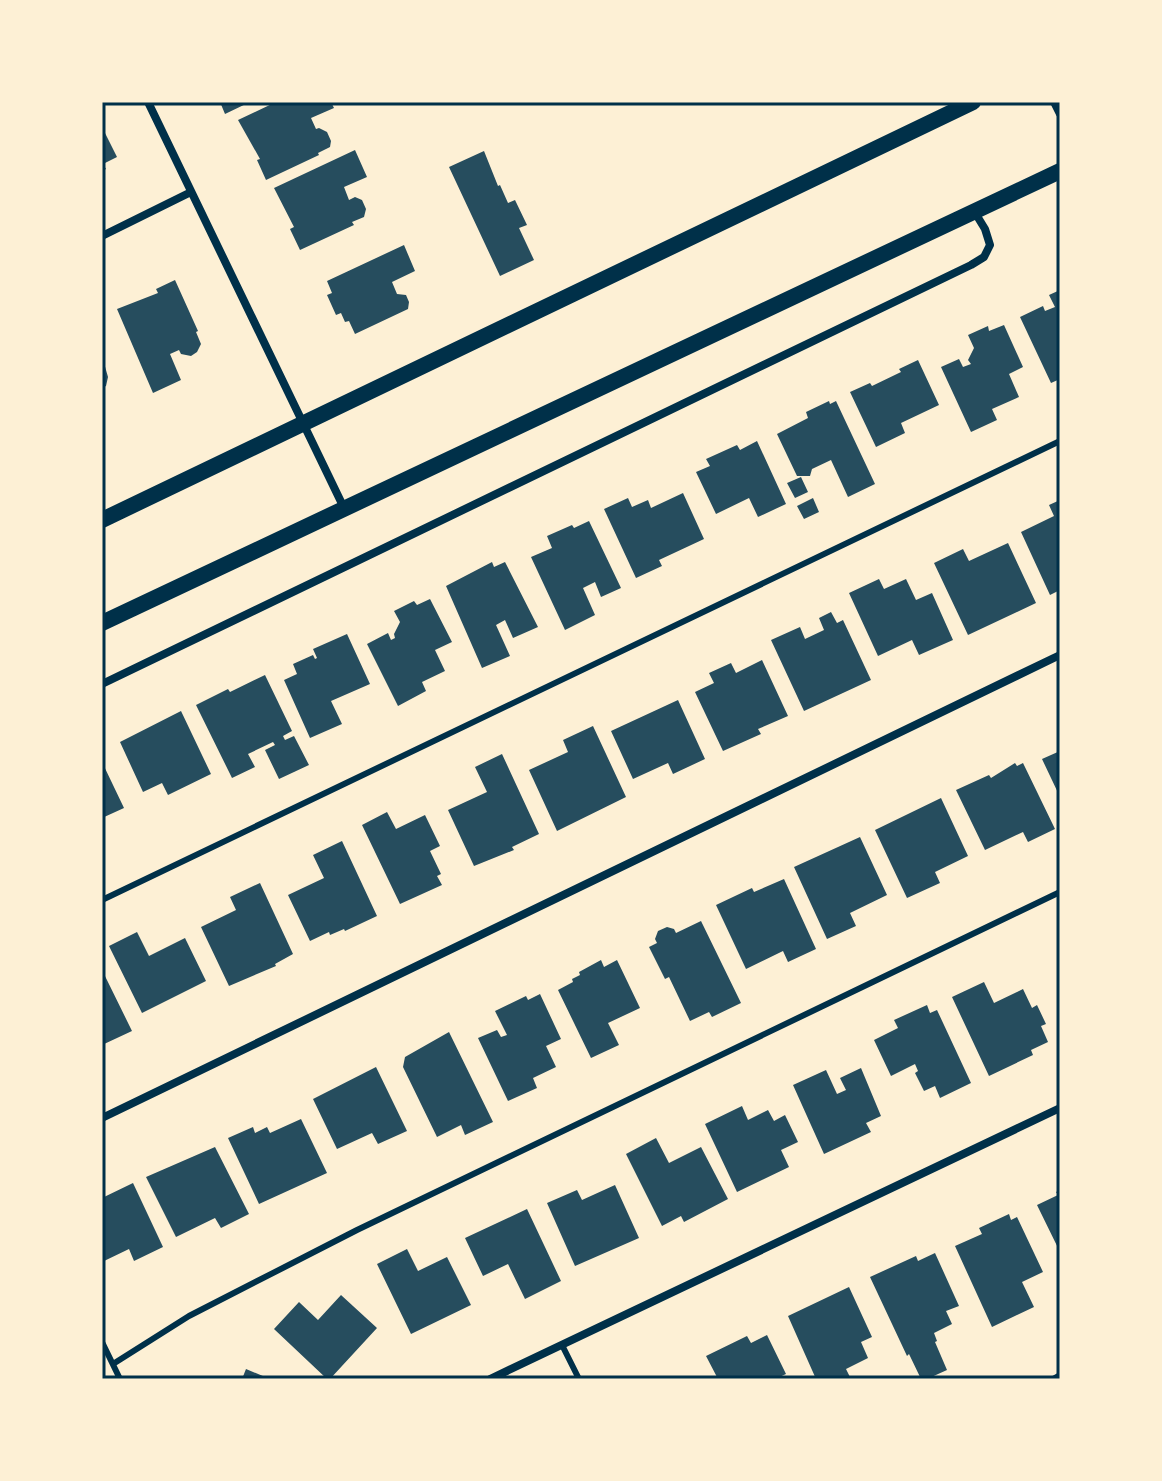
<svg xmlns="http://www.w3.org/2000/svg" width="1162" height="1481" viewBox="0 0 1162 1481" font-family="Manrope,sans-serif">
<rect width="100%" height="100%" fill="#fdf0d5"/>
<path fill="#264d5e" d="M220 102H250L225 114Z
M276 102H331L334 108 311 118 316 129 319 128 327 132 331 141 330 147 318 153 319 155 266 180 257 160 260 159 238 120Z
M102 127 117 157 103 164 106 169 102 171Z
M355 150 367 177 344 187 349 200 355 197 362 200 366 209 364 217 352 222 354 225 300 250 290 229 294 227 274 188Z
M484 151 498 186 500 185 508 203 515 200 527 225 519 228 534 260 500 276 449 167Z
M404 245 415 271 392 282 397 294 406 295 409 302 408 309 355 334 349 321 345 322 341 313 336 315 327 295 332 293 327 281Z
M175 280 198 331 196 332 201 344 197 352 191 356 181 354 179 350 170 354 181 380 153 393 117 309 158 293 156 289Z
M1060 290V379L1051 383 1020 317 1043 306 1045 311 1055 307 1049 295Z
M1004 325 1023 367 1009 374 1019 397 992 409 997 420 971 432 941 367 959 359 963 367 971 364 968 360 974 348 968 335 988 326 989 331Z
M102 356 108 377 106 386 102 388Z
M918 360 939 405 901 423 905 433 876 447 850 392 870 383 872 386 901 372 899 369Z
M829 401 830 404 836 401 875 484 848 497 831 460 812 469 810 476H797L777 434 808 418 806 412Z
M757 441 786 504 758 517 749 498 716 514 696 472 710 466 706 459 737 445 740 450Z
M801 477 808 492 795 498 787 483Z
M683 493 704 539 659 560 662 566 636 578 604 509 628 498 632 507 648 500 651 508Z
M813 498 819 512 804 519 797 506Z
M1060 500V590L1050 595 1021 532 1054 516 1049 505Z
M589 521 621 588 601 597 595 582 583 588 595 615 565 630 531 557 552 548 547 536 572 525 574 528Z
M1008 543 1036 603 968 635 934 563 963 549 969 561Z
M492 562 494 567 505 562 538 627 513 638 505 620 496 625 510 656 482 668 446 586Z
M879 579 884 589 906 579 916 600 932 593 953 640 919 655 912 640 878 656 849 593Z
M430 599 452 642 435 650 445 671 422 682 426 691 398 706 367 644 388 633 391 640 395 638 394 634 400 622 394 611 414 601 417 605Z
M831 612 837 623 843 620 871 680 804 711 771 640 800 627 805 639 824 630 819 618Z
M347 634 370 684 331 701 342 724 310 738 284 680 297 674 293 664 313 655 315 659 317 658 313 649Z
M762 660 788 716 758 729 761 734 723 751 695 692 714 683 709 673 731 663 736 673Z
M265 675 292 731 283 736 285 740 294 736 309 765 279 779 265 750 275 745 273 742 248 754 255 767 232 778 196 705 228 689 230 692Z
M678 700 705 759 673 774 668 763 633 779 611 731Z
M181 711 211 774 168 795 162 783 143 792 120 742Z
M593 726 626 797 557 831 529 770 568 752 563 740Z
M1060 751V797L1042 759Z
M502 754 539 834 512 847 514 850 474 866 448 810 487 792 475 767Z
M102 762 124 808 102 818Z
M1015 763 1017 766 1023 763 1055 829 1028 842 1023 832 985 850 956 790 989 775 991 778Z
M941 798 968 856 935 872 940 883 907 898 875 830Z
M387 812 396 829 425 815 440 846 430 851 441 874 437 876 442 885 400 904 362 825Z
M860 837 887 895 850 913 856 926 827 939 794 867Z
M342 841 377 916 345 931 344 929 330 935 329 932 310 941 288 895 324 878 313 855Z
M784 879 816 949 788 962 783 951 746 969 716 905 752 888 754 892Z
M260 883 293 954 275 964 276 966 229 986 201 927 236 910 230 897Z
M701 921 741 1003 712 1017 709 1012 690 1021 669 977 665 979 649 947 657 943 655 939 658 931 667 927 674 929 676 933Z
M137 932 149 956 185 938 206 981 142 1013 109 946Z
M601 960 604 967 617 960 640 1008 608 1023 619 1045 591 1058 558 990 573 982 572 979 580 975 579 972Z
M104 974 132 1031 102 1045V976Z
M984 982 994 1003 1023 989 1032 1008 1037 1005 1046 1024 1041 1026 1048 1042 1031 1050 1033 1055 989 1076 952 997Z
M540 994 561 1039 546 1046 556 1067 533 1078 537 1088 508 1101 478 1038 497 1030 501 1037 507 1035 495 1011 526 996 528 1000Z
M927 1005 930 1013 937 1010 971 1083 940 1098 935 1086 924 1091 915 1073 918 1071 915 1064 891 1076 874 1040 898 1028 894 1020Z
M449 1032 493 1122 465 1135 461 1125 437 1137 403 1067 405 1057Z
M376 1067 407 1131 378 1144 372 1133 337 1149 313 1099Z
M861 1068 881 1116 866 1123 871 1132 824 1154 793 1085 826 1070 837 1094 846 1090 840 1078Z
M742 1106 748 1120 768 1110 774 1121 785 1115 798 1142 781 1150 789 1167 737 1192 705 1124Z
M301 1119 327 1173 259 1204 228 1138 253 1127 255 1133 267 1127 270 1133Z
M656 1138 669 1163 701 1147 728 1199 684 1222 681 1216 662 1226 626 1154Z
M215 1147 249 1214 221 1228 215 1218 176 1237 146 1177Z
M133 1183 163 1247 134 1261 129 1249 102 1262V1198Z
M615 1185 639 1238 575 1266 547 1203 577 1190 582 1200Z
M1060 1190V1252L1037 1205 1058 1195 1056 1192Z
M527 1209 561 1281 525 1299 508 1264 483 1276 465 1238Z
M1009 1214 1011 1220 1017 1217 1043 1272 1022 1282 1034 1307 992 1327 955 1246 982 1234 979 1228Z
M407 1249 418 1271 447 1257 471 1305 411 1334 377 1264Z
M935 1253 959 1306 946 1311 952 1324 934 1333 937 1341 935 1342 947 1370 927 1379H921L909 1354 907 1356 870 1277 916 1256 918 1261Z
M849 1287 872 1337 861 1342 868 1358 846 1369 851 1379H816L788 1316Z
M341 1295 377 1328 330 1379H327L274 1329 299 1302 318 1320Z
M767 1335 786 1374 775 1379H718L706 1356 747 1336 751 1343Z
M246 1369 270 1379H242Z"/>
<g fill="none" stroke-linecap="round" stroke-linejoin="round">
<path stroke="#003049" stroke-width="6" d="M102 900 1060 441
M102 1342 120 1379
M562 1345 579 1379
M113 1364 189 1316 357 1230 1060 892
M1053 1379 1060 1375"/>
<path stroke="#003049" stroke-width="8" d="M148 102 344 508
M1054 102 1060 114
M102 236 191 192
M102 684 971 265 984 257 990 245 985 229 974 211
M102 1118 1060 655
M490 1379 1060 1108"/>
<path stroke="#003049" stroke-width="16" d="M102 520 973 102
M102 623 1060 171"/>
</g>
<rect width="1162" height="1481" fill="none" stroke="#fdf0d5" stroke-width="208"/>
<rect x="104" y="104" width="954" height="1273" fill="none" stroke="#003049" stroke-width="3"/>
</svg>
